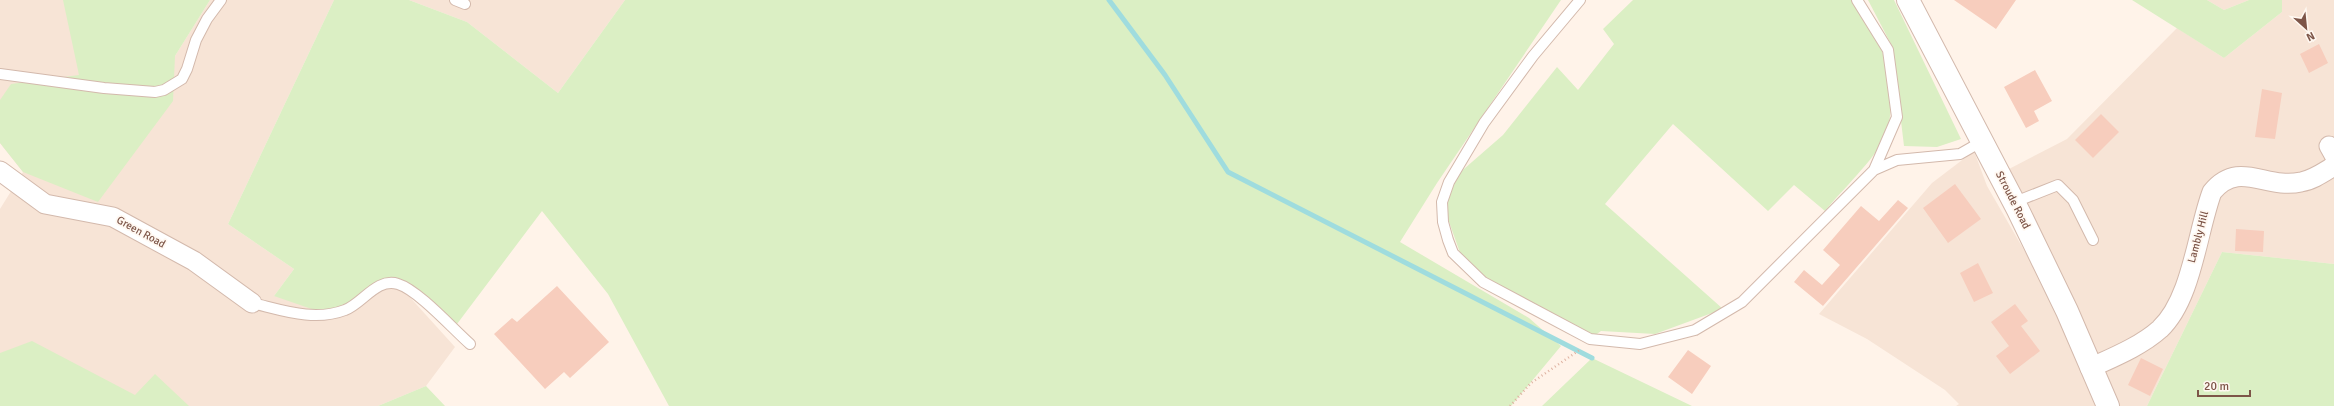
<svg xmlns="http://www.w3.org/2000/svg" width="2334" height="406" viewBox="0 0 2334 406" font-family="Signika,sans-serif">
<rect width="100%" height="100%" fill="#fff3e9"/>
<path fill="#f7e4d6" d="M0 0H144L175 56 210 0H334L228 224 294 269 274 296 397 283 455 347 426 386 378 406H0V209L23 172 0 143Z
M409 0H625L558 93 467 22Z
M2207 0H2249L2224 10Z
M2282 0H2334V264L2222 252 2147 406H2118L2009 169 2067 139 2177 28 2224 58 2282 12Z
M1974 151 1987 186 2114 406H1956L1959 404 1945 390 1867 339 1819 314 1932 183Z"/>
<path fill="#dbefc4" d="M63 0H210L175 56 173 101 98 202 23 172 0 143V100L11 84 79 75Z
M334 0H409L467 22 558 93 625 0H1561L1437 183 1400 242 1529 318 1561 346 1511 406H669L608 294 542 211 457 324 397 283 329 315 274 296 294 269 228 224Z
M1633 0H1857C1862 8 1869 17 1873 26 1886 56 1898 106 1885 137 1874 160 1842 190 1825 211L1794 185 1768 211 1673 124 1605 204 1723 309 1655 334 1601 331 1590 339 1538 313 1464 264 1442 202 1449 182 1503 135 1557 67 1578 90 1614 44 1603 29Z
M1868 0H1894L1961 139 1937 147 1904 146 1892 46Z
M2132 0H2207L2224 10 2249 0H2282V12L2224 58Z
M2222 252 2334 264V406H2147Z
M32 341 135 395 155 374 189 406H0V353Z
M1592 358 1692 406H1542Z
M426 386 445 406H378Z"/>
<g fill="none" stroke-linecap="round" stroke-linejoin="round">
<path stroke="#9fdcde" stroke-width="5" d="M1109 0 1165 75 1228 172 1592 358"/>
</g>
<path fill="#f7cdbd" d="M1954 0H2016L1996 29Z
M2319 44 2328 63 2309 73 2300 54Z
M2035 70 2052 101 2034 111 2039 121 2026 128 2004 87Z
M2262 89 2282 93 2275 139 2255 137Z
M2101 114 2119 132 2093 158 2075 140Z
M1955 184 1981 219 1948 243 1923 208Z
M1898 200 1908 208 1823 306 1794 282 1804 270 1822 285 1840 265 1823 250 1861 206 1879 221Z
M2236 229 2264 231 2263 252 2235 251Z
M1978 263 1993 293 1974 302 1960 273Z
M557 286 609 342 570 378 564 372 545 389 494 334 512 318 517 322Z
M2015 304 2028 321 2021 326 2040 351 2010 374 1996 356 2009 346 1991 322Z
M1688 350 1711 366 1692 394 1668 377Z
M2141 358 2163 369 2150 396 2128 385Z"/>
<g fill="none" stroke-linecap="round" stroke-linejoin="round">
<g stroke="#d3b9ac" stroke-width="12">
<path id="service" d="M455 0 465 4
M1580 0 1533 56 1484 123 1449 182 1442 202 1443 222 1448 240 1453 253 1483 282 1590 339 1640 344 1695 330 1742 302 1874 170 1897 160 1960 154 1981 142
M1857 0 1888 50 1897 117 1874 170
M0 74 104 88 155 92 164 90 182 79 187 69 196 40 207 19 221 0
M2015 202 2058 185 2073 200 2093 240
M252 303C282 310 314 322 345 310 362 304 377 277 398 284 418 290 453 329 470 344"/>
</g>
<g stroke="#d3b9ac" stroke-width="21">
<path id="minor" d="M2329 146 2334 155
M0 171 45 204 113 217 194 261 252 303
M2090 368C2114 357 2141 346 2160 329 2192 299 2197 232 2212 192 2239 159 2266 190 2301 182 2313 180 2324 172 2334 166"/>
</g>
<g stroke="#d3b9ac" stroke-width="24">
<path id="tertiary" d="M1908 0 2018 210 2067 311 2108 406"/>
</g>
<path stroke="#ddb09f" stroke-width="2.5" stroke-dasharray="1 3" stroke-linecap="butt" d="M1510 406 1531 383 1581 349"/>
<use href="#service" stroke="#fff" stroke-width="10"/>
<use href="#minor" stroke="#fff" stroke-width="19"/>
<use href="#tertiary" stroke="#fff" stroke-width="22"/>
</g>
<g text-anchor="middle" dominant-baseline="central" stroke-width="3.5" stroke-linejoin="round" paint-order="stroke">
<g font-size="11" fill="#7d5548" stroke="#fff8f1">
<text transform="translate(2013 200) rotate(63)">Stroude Road</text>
<text transform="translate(141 232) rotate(29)">Green Road</text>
<text transform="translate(2198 237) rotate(-75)">Lambly Hill</text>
</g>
</g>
<g transform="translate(2306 28) rotate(153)" stroke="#fff8f1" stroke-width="3" paint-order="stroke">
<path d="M0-3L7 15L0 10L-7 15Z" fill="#7d5548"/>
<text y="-6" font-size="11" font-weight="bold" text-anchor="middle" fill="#7d5548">N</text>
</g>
<path d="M2198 390v6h52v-6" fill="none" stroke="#7d5548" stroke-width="2"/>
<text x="2204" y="390" font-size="12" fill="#7d5548" stroke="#fff8f1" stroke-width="3" paint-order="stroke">20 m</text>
</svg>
